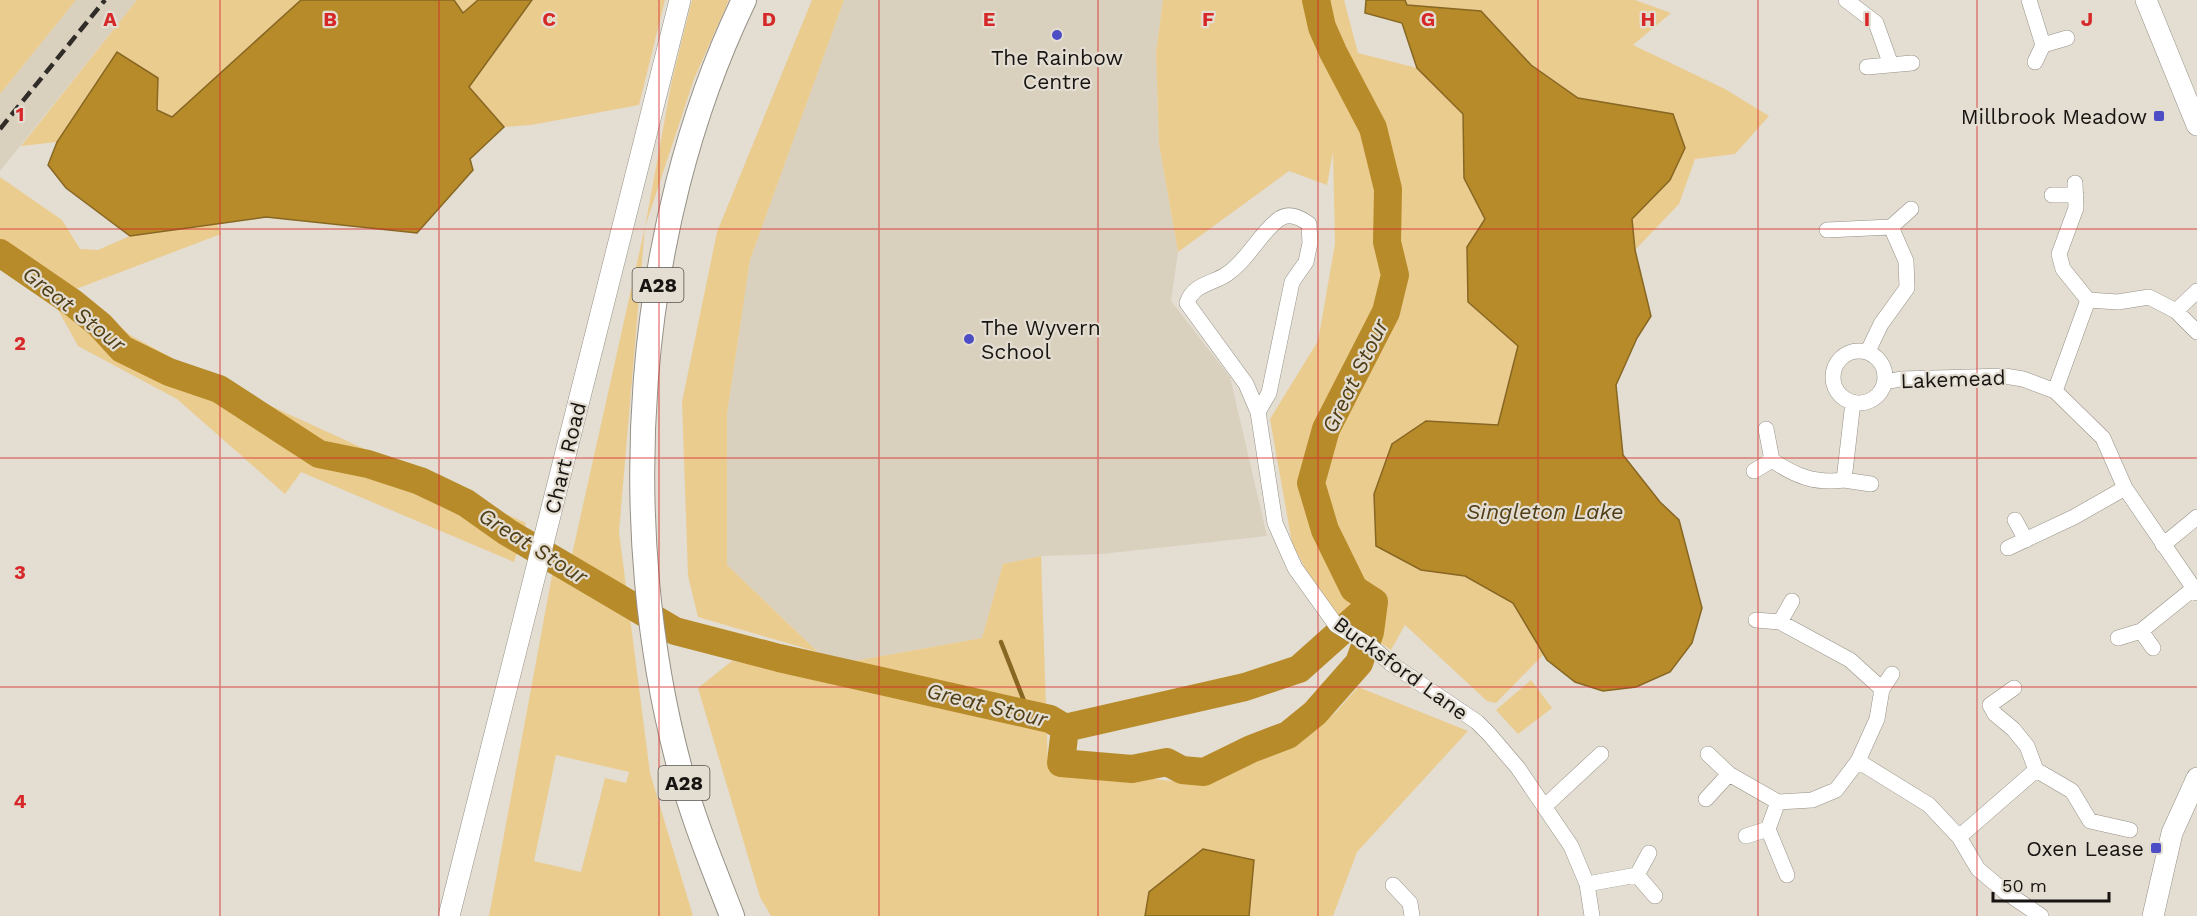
<svg xmlns="http://www.w3.org/2000/svg" width="2197" height="916" viewBox="0 0 2197 916" font-family="'Work Sans',sans-serif">
<rect width="100%" height="100%" fill="#e3ddd2"/>
<path fill="#dad0be" d="M76 0H137L0 171V94Z
M844 0H1163L1156 52 1159 144 1178 252 1171 301 1230 377 1267 536 1101 554 1041 556 1003 564 982 638 832 665 727 565V414L750 260Z"/>
<path fill="#ebcc8f" fill-rule="evenodd" d="M0 0H76L0 94Z
M137 0H301L172 117 157 110 117 52 57 142 21 146Z
M454 0H478L462 14Z
M532 0H665L639 105 531 125 504 127 469 87Z
M692 0H729L694 79 645 227 619 532 650 773 693 916H489L553 570 571 559 645 227 672 80ZM556 755 629 772 626 783 605 778 581 872 534 861Z
M812 0H844L750 260 727 414V565L818 652 698 617 688 576 682 402 717 232Z
M1163 0H1344L1358 53 1417 68 1463 114 1464 178 1485 219 1467 247 1468 302 1518 346 1498 425 1426 421 1374 494 1376 546 1421 570 1465 576 1513 603 1543 655 1496 703 1487 701 1405 625 1391 650 1325 607 1292 543 1270 419 1318 341 1335 244 1333 152 1327 185 1289 171 1178 252 1159 144 1156 52Z
M1405 0H1635L1671 13 1633 45 1725 89 1769 116 1735 154 1695 159 1679 204 1635 250 1632 219 1670 180 1673 114 1578 98 1531 65 1481 11 1407 5Z
M0 177 62 220 80 249 98 250 130 236 217 224 221 234 76 289 130 335 203 375 526 523 514 562 301 472 285 494 177 399 78 346 52 299 0 261Z
M1041 556 1048 767 1180 782 1211 780 1230 768 1297 745 1336 712 1358 687 1468 731 1357 852 1333 916H771L760 897 698 688 732 661 825 678 832 665 982 638 1003 564Z
M1531 680 1552 708 1518 734 1496 710Z"/>
<path fill="#b78b29" stroke="#876722" stroke-width="1.5" d="M301 0H454L463 13 478 0H532L469 87 504 127 470 159 473 170 417 233 266 217 130 236 66 188 48 165 57 142 117 52 158 78 157 110 172 117Z
M1366 0H1405L1407 5 1481 11 1531 65 1578 98 1673 114 1685 148 1670 180 1632 219 1635 250 1651 316 1637 338 1616 385 1623 455 1660 502 1679 520 1702 608 1692 643 1670 672 1636 687 1603 691 1575 682 1547 660 1513 603 1465 576 1421 570 1376 546 1374 494 1392 444 1426 421 1498 425 1518 346 1468 302 1467 247 1485 219 1464 178 1463 114 1417 68 1402 23 1365 13Z
M1203 849 1254 860 1249 916H1145L1149 892Z"/>
<g fill="none" stroke-linecap="round" stroke-linejoin="round">
<path stroke="#876722" stroke-width="4.5" d="M1001 642 1028 711 1050 719"/>
<path stroke="#b78b29" stroke-width="28" d="M0 253 73 303 100 325 122 349 169 372 219 389 319 454 368 464 420 481 466 503 507 532 675 631 779 658 1050 719 1065 728 1061 763 1132 769 1167 762 1182 770 1204 772 1251 749 1288 735 1315 713 1359 663 1370 632 1374 602 1354 589 1325 530 1311 483 1326 429 1386 312 1395 275 1387 242 1388 189 1373 128 1333 52 1322 27 1316 0
M1065 728 1245 687 1299 669 1374 602"/>
<g stroke="#969186" stroke-width="16">
<path id="street" d="M1846 0 1876 23 1891 65
M2029 0 2043 45 2035 62
M2043 45 2067 38
M1867 67 1912 63
M2052 195H2076
M1891 227 1911 209
M1827 230 1891 227 1906 261 1907 288 1881 324 1868 351
M2088 300 2118 302 2149 297 2176 311 2197 332
M2176 311 2197 291
M1833 377a26 26 0 1 1 52 0a26 26 0 1 1-52 0Z
M1885 382 1901 379 2005 376 2023 379 2055 391 2103 438 2125 488 2197 593
M2055 391 2088 300 2063 269 2059 254 2076 208 2075 183
M1258 412 1269 393 1292 282 1306 262 1310 243 1309 224C1301 218 1289 212 1279 219 1259 234 1248 260 1227 274 1212 284 1193 284 1187 303L1246 384 1258 412 1275 523 1295 568 1336 625 1372 647 1390 663 1477 722 1489 734 1518 768 1571 846 1587 884 1592 916
M1766 429 1772 460C1795 476 1815 484 1844 480L1853 402
M1754 471 1772 460
M1844 480 1871 484
M2015 520 2026 540
M2163 545 2197 517
M2008 548 2074 517 2125 488
M1780 622 1792 601
M2141 631 2153 648
M2118 638 2141 631 2193 589
M2014 688 1990 705 1995 714 2013 729 2027 746 2036 770 2072 791 2090 821 2130 830
M1882 689 1892 674
M1708 754 1729 774 1778 802 1812 800 1836 790 1858 761 1877 719 1882 689 1850 660 1780 622 1756 620
M1858 761 1929 805 1959 837 1978 869 2004 891 2041 916
M1706 799 1729 774
M1778 802 1768 829 1787 875
M1544 807 1601 754
M1746 836 1768 829
M1959 837 2036 770
M1649 853 1637 875 1655 896
M1587 884 1637 875
M1393 885 1410 903 1412 916"/>
</g>
<g stroke="#969186" stroke-width="22">
<path id="secondary" d="M2146 0 2197 125
M449 916 680 0
M2153 916 2172 833 2197 778"/>
</g>
<g stroke="#969186" stroke-width="26">
<path id="primary" d="M732 916C714 869 694 822 681 773 614 528 633 230 744 0"/>
</g>
<use href="#street" stroke="#fff" stroke-width="15"/>
<use href="#secondary" stroke="#fff" stroke-width="21"/>
<use href="#primary" stroke="#fff" stroke-width="24"/>
<path stroke="#302c28" stroke-width="4.5" stroke-dasharray="12 6" stroke-linecap="butt" d="M0 129 105 0"/>
</g>
<path fill="none" stroke="#d62828" stroke-width="1.5" stroke-opacity="0.55" d="M220 0V916M439 0V916M659 0V916M879 0V916M1098 0V916M1318 0V916M1538 0V916M1758 0V916M1977 0V916M0 229H2197M0 458H2197M0 687H2197"/>
<g fill="#4d4ec5" stroke="#e3ddd2" stroke-width="2">
<circle cx="1057" cy="35" r="6"/>
<rect x="2153" y="110" width="12" height="12" rx="3"/>
<circle cx="969" cy="339" r="6"/>
<rect x="2150" y="842" width="12" height="12" rx="3"/>
</g>
<g text-anchor="middle" dominant-baseline="central" stroke-width="4.5" stroke-linejoin="round" paint-order="stroke">
<g fill="#e3ddd2" stroke="#54504b" stroke-width="1.5">
<rect x="632.5" y="268" width="51" height="34" rx="4.5"/>
<rect x="658.5" y="766" width="51" height="34" rx="4.5"/>
</g>
<g font-size="20" font-weight="bold" fill="#171411">
<text x="658" y="285">A28</text>
<text x="684" y="783">A28</text>
</g>
<g font-size="21" fill="#171411" stroke="#e3ddd2" text-anchor="end">
<text x="1057" y="57" text-anchor="middle">The Rainbow<tspan x="1057" dy="24">Centre</tspan></text>
<text x="2147" y="116">Millbrook Meadow</text>
<text x="981" y="327" text-anchor="start">The Wyvern<tspan x="981" dy="24">School</tspan></text>
<text x="2144" y="848">Oxen Lease</text>
</g>
<g font-size="21" fill="#171411" stroke="#e3ddd2">
<text transform="translate(1953 379) rotate(-2)">Lakemead</text>
<text transform="translate(565 458) rotate(-76)">Chart Road</text>
<text transform="translate(1401 668) rotate(36)">Bucksford Lane</text>
</g>
<g font-size="22" font-style="italic" fill="#503e17" stroke="#e3ddd2">
<text transform="translate(74 309) rotate(38)">Great Stour</text>
<text transform="translate(1355 376) rotate(-64)">Great Stour</text>
<text x="1545" y="511">Singleton Lake</text>
<text transform="translate(533 546) rotate(32)">Great Stour</text>
<text transform="translate(987 705) rotate(14)">Great Stour</text>
</g>
</g>
<g font-size="20" text-anchor="middle" font-weight="bold" fill="#d62828" stroke="#e3ddd2" stroke-width="4.5" stroke-linejoin="round" paint-order="stroke">
<text x="110" y="26">A</text>
<text x="330" y="26">B</text>
<text x="549" y="26">C</text>
<text x="769" y="26">D</text>
<text x="989" y="26">E</text>
<text x="1208" y="26">F</text>
<text x="1428" y="26">G</text>
<text x="1648" y="26">H</text>
<text x="1867" y="26">I</text>
<text x="2087" y="26">J</text>
<text x="20" y="121">1</text>
<text x="20" y="350">2</text>
<text x="20" y="579">3</text>
<text x="20" y="808">4</text>
</g>
<path d="M1993 892v9h116v-9" fill="none" stroke="#171411" stroke-width="3"/>
<text x="2002" y="892" font-size="18" fill="#171411" stroke="#e3ddd2" stroke-width="4.5" paint-order="stroke">50 m</text>
</svg>
